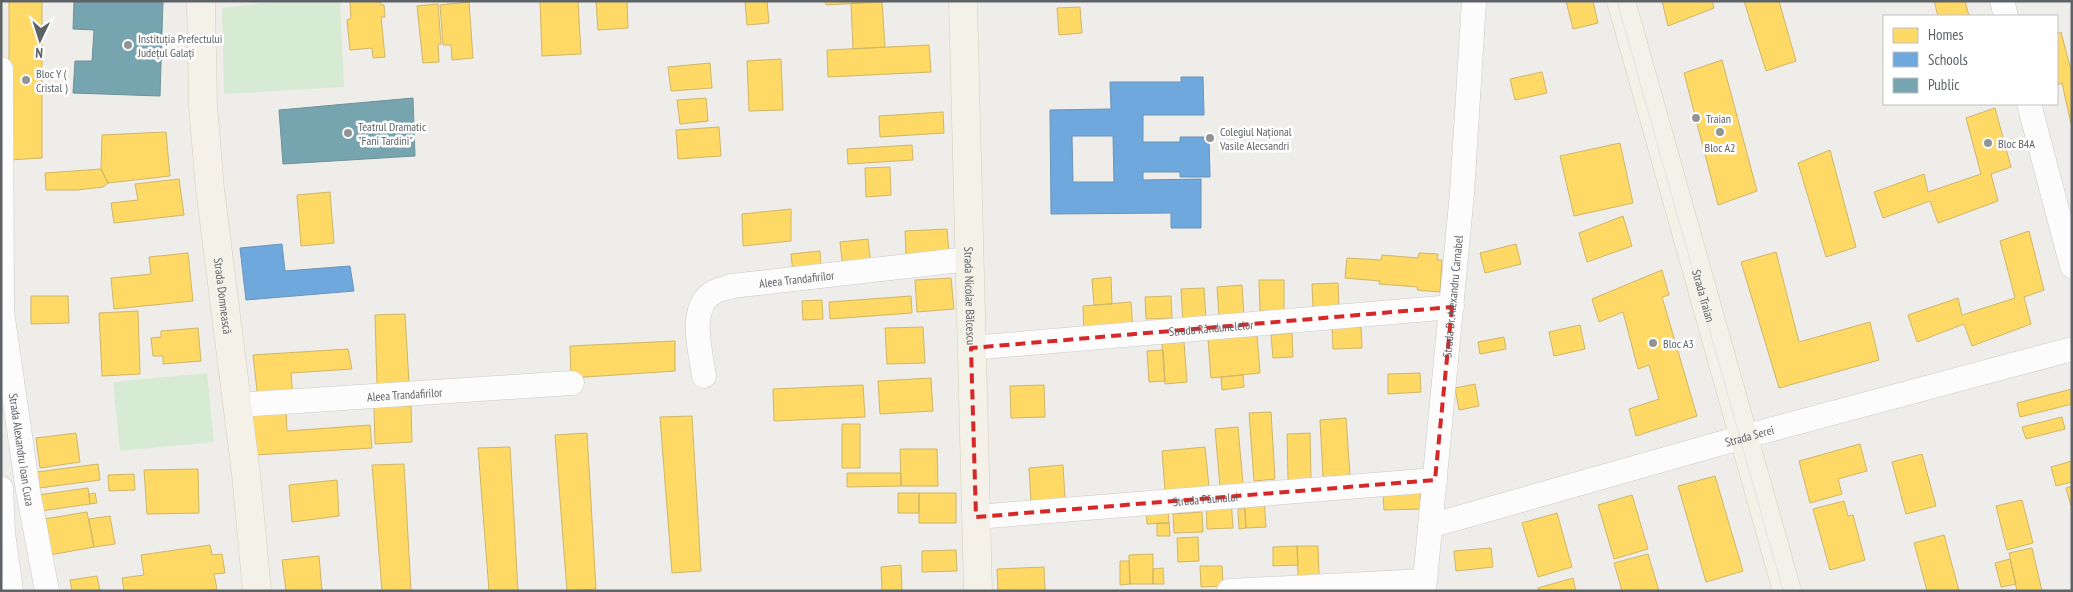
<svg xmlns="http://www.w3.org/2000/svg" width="2073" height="592" viewBox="0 0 2073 592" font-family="'PT Sans Narrow',sans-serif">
<rect width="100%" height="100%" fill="#efede9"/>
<path fill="#d7ebd4" d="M280 1H340L344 87 224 94 222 8Z
M207 373 214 442 120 451 113 382Z"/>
<path fill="#ffd966" stroke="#cfb667" d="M9 1H42V158L9 160Z
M350 1H380L381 5H384L385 17H381L385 57 373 58 372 48 350 50 347 20 351 18Z
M540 1H578L581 54 542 56Z
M596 1H627L628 28 598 30Z
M745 1H767L769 23 747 25Z
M826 1H896L826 5Z
M1566 1H1593L1598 23 1573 29Z
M1662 1H1712L1714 8 1668 26Z
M1744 1H1779L1796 61 1766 71Z
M1934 1H1965L1969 16H1938Z
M469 2 473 58 452 60 451 45H443L440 5Z
M882 2 885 47 853 49 851 3Z
M438 4 441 44H438L439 62 423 63 417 6Z
M1080 7 1082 33 1059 35 1057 8Z
M2061 32 2072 74 2071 124 2062 83 2057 85V34Z
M929 45 931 72 828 77 827 50Z
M781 59 783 110 749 111 747 61Z
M1722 60 1757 191 1718 205 1684 73Z
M710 63 712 88 671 91 668 67Z
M1542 72 1547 93 1515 100 1510 79Z
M706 98 708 121 680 124 677 100Z
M1995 108 2011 167 1991 174 1998 201 1938 223 1930 201 1883 218 1874 192 1924 174 1928 192 1981 174 1966 118Z
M943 112 944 133 880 137 879 116Z
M719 127 721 156 678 159 676 130Z
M166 132 170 176 108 183 101 169 102 135Z
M1620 143 1633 203 1574 216 1560 156Z
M912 145 913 160 848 164 847 149Z
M1830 150 1856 247 1826 257 1798 163Z
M890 167 891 195 866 197 865 168Z
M101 169 108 183 103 187 77 190H46L45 173Z
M179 179 184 215 114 223 111 203 138 200 135 184Z
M330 192 334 243 301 246 297 195Z
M791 209V241L743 246 742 214Z
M1623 216 1632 246 1587 262 1579 233Z
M947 229 949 253 906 256 905 231Z
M2029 231 2044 290 2024 297 2031 324 1972 346 1964 324 1917 342 1908 315 1958 298 1962 315 2015 298 2000 241Z
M868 239 871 266 843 269 840 242Z
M1516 244 1521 264 1485 273 1480 253Z
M820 251 821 272 793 274 791 254Z
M1776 252 1799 342 1870 322 1879 360 1779 388 1741 262Z
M188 253 193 301 114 309 111 278 151 274 149 257Z
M1419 253 1438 254 1437 260H1442L1440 292 1417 290 1418 287 1379 284 1380 281 1345 278 1347 258 1381 260 1382 255 1418 258Z
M1662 270 1669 295 1662 297 1697 416 1636 436 1629 409 1659 399 1649 365 1638 369 1623 312 1599 322 1592 299Z
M1111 277 1112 304 1094 305 1092 279Z
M951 278 954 309 917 312 915 280Z
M1259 280H1284V311H1260Z
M1338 283 1339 307 1313 309 1312 284Z
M1242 285 1244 316 1219 317 1217 287Z
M1204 288 1206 321 1183 322 1181 289Z
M31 296H68L69 323 31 324Z
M911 296 912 313 830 319 829 302Z
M1171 296 1172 318 1146 319 1145 297Z
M822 300 823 319 803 320 802 301Z
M1131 302 1133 331 1084 334 1083 306Z
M138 311 140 374 102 376 99 313Z
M405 314 409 383 377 385 375 315Z
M1580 325 1585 349 1554 356 1549 332Z
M923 327 925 363 887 364 885 328Z
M1361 327 1362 348 1333 349 1332 328Z
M198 328 201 361 163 364V356H153L151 338 161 337V331Z
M1292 333 1293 357 1273 358 1271 335Z
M1257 335 1260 373 1211 378 1208 339Z
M1504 337 1506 349 1480 354 1478 342Z
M675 341V371L571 378 570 346Z
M1184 342 1187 382 1165 384 1162 344Z
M348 349 352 369 291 373 293 397 258 399 253 355Z
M1163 350 1165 381 1149 382 1147 351Z
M1420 373 1421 392 1388 394V374Z
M1243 375 1244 387 1222 390 1221 377Z
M931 378 933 411 880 414 878 381Z
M1475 384 1479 406 1459 410 1455 388Z
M863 385 865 417 774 421 773 389Z
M1044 385 1045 417 1011 418 1010 386Z
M2072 389V404L2020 417 2017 403Z
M411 406 412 442 375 444 374 407Z
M286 409 287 431 370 425 372 448 255 455 252 411Z
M1271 412 1275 479 1254 481 1249 413Z
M692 416 701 571 672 573 660 417Z
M2062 417 2065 429 2026 439 2022 427Z
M1346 418 1350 475 1323 477 1320 420Z
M842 424H860V468H842Z
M1238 427 1243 484 1220 486 1215 429Z
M76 433 80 462 40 468 36 438Z
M587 433 596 589 567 591 555 435Z
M1310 433 1311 479 1288 480 1287 434Z
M1860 444 1867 471 1838 479 1842 494 1810 503 1799 461Z
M510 447 518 591H489L478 448Z
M1205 447 1209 487 1165 491 1162 451Z
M900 449H937L938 486H901Z
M1922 454 1936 506 1906 514 1892 462Z
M2072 461V482L2056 486 2051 467Z
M98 464 100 480 39 488 37 472Z
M404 464 411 591H382L372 465Z
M1063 465 1065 499 1031 502 1029 468Z
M198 469 199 513 147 514 144 470Z
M847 473H901V486L847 487Z
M134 474 135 490 109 491 108 475Z
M1715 476 1743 571 1706 582 1678 486Z
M337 480 339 516 292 522 289 485Z
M2072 486V506H2071L2066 488Z
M88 488 90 504 40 511 38 495Z
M95 493 97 503 90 504 89 494Z
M898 493H919V513H898Z
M919 493H956V523H919Z
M1420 493 1421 509 1384 510 1383 494Z
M1632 495 1648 549 1614 559 1598 505Z
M1264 498 1266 527 1246 528 1244 499Z
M1231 499 1233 528 1207 529 1206 501Z
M2022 500 2033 543 2007 550 1996 506Z
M1844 501 1848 516 1853 515 1865 560 1830 570 1813 509Z
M1168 506 1169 523 1147 524 1146 508Z
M1238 509H1245L1246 528 1239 529Z
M87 512 94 547 50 555 44 519Z
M1202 512 1203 532 1174 533 1173 514Z
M1557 513 1572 567 1538 577 1522 523Z
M110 516 115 544 94 547 89 519Z
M1157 523H1169L1170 536H1157Z
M1944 535 1959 591H1927L1914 543Z
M1198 537 1199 561 1178 562 1177 538Z
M210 545 212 555 222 554 225 573 214 574 217 589 202 591H124L122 578 144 575 141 555Z
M1297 546 1298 565 1273 566V547Z
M1297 546H1318L1319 575 1298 576Z
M1491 548 1493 567 1456 571 1454 551Z
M2032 548 2042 591H2017L2009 553Z
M956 550 957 571 922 572V551Z
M1153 554V584H1130L1129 555Z
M1648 554 1659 591H1622L1614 563Z
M319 556 322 591H286L282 560Z
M2010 559 2016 584 2001 587 1995 563Z
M1120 561H1129L1130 584 1120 585Z
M901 565 902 591H882L881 567Z
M1200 566H1222L1223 586 1201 587Z
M1044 567 1045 591H998L997 569Z
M1163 568 1164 584H1153V569Z
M97 576 100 591H72L70 580Z
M1573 578 1576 591H1539L1538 588Z"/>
<path fill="#6fa8dc" stroke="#6a93b9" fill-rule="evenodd" d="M1181 77H1203L1204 115H1143V142H1180V137H1209L1210 177H1180V172H1143V180L1201 179V228H1171V213L1051 214 1050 110 1111 109 1110 82H1181ZM1072 136H1113L1114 182H1073Z
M282 244 285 271 350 266 354 291 246 300 240 248Z"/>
<path fill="#76a5af" stroke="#6f919a" d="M74 1H163L160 96 73 93 75 61H92L94 30 73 29Z
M413 98 415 156 283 164 279 110Z"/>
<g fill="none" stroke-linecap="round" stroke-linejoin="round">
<g stroke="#cacac9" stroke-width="25">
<g id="minor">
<path d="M2002 1 2006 16"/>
<path id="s1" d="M1 69 2 312 28 491 47 591"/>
<path d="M2029 104 2072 266"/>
<path id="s2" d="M971 348 1452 307"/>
<path id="s3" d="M704 376C701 352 687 307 714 292 719 289 727 288 732 286L969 259"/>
<path id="s4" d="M237 405 572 383"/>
<path d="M1 488 3 533 11 591"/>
<path id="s5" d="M976 517 1435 480"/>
<path id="s6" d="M1430 526 1743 437 2072 349"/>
<path d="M1229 591 1424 581"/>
<path id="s7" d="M1424 591 1462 193 1474 1"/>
</g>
</g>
<g stroke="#d7cdb6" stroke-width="29">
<g id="major">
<path id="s8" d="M201 1 203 105 210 189 246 474 257 591"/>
<path id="s9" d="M963 1 978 591"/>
<path id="s10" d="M1621 1 1787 591"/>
</g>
</g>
<use href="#minor" stroke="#fdfcfc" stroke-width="24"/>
<use href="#major" stroke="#f4f1e9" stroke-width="28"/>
<path stroke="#e3e4e3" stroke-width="1" d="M1617 1 1783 591"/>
</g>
<path fill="none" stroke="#d62828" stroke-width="4" stroke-dasharray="10 6" stroke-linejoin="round" d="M1452 307 1435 480 976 517 971 348Z"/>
<g fill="#919395" stroke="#fff" stroke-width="2">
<circle cx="128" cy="45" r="5"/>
<circle cx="26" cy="80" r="5"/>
<circle cx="1696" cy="118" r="5"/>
<circle cx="1720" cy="132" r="5"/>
<circle cx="348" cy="133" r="5"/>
<circle cx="1210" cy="138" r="5"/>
<circle cx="1988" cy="143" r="5"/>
<circle cx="1653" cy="343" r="5"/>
</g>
<g text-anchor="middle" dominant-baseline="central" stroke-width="5" stroke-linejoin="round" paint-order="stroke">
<g font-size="12" fill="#5e6368" stroke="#fff" text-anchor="start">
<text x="138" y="38">Instituția Prefectului<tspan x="138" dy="14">Județul Galați</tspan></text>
<text x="36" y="73">Bloc Y (<tspan x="36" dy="14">Cristal )</tspan></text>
<text x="1706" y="118">Traian</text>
<text x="358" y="126">Teatrul Dramatic<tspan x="358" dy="14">"Fani Tardini"</tspan></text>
<text x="1220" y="131">Colegiul Național<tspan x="1220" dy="14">Vasile Alecsandri</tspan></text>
<text x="1998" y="143">Bloc B4A</text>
<text x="1720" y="147" text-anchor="middle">Bloc A2</text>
<text x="1663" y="343">Bloc A3</text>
</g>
<g font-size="12" fill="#5e6368" stroke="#fff">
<text stroke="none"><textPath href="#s3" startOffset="174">Aleea Trandafirilor</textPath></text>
<text stroke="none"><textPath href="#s8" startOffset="296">Strada Domnească</textPath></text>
<text stroke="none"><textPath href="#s9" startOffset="295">Strada Nicolae Bălcescu</textPath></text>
<text stroke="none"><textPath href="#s7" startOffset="296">Strada Dr. Alexandru Carnabel</textPath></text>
<text stroke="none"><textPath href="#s10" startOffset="306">Strada Traian</textPath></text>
<text stroke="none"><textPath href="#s2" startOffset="241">Strada Rândunelelor</textPath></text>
<text stroke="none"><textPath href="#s4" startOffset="168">Aleea Trandafirilor</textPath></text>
<text stroke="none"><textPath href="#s6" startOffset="332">Strada Serei</textPath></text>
<text stroke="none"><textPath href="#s1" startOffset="382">Strada Alexandru Ioan Cuza</textPath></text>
<text stroke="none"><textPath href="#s5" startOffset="230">Strada Păunului</textPath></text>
</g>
</g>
<rect width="2073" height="592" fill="none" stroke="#5e6368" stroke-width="5"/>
<rect x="1883" y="15" width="175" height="90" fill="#ffffff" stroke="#bfc1c3"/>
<rect x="1893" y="28" width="25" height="15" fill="#ffd966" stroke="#bfc1c3"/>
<text x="1928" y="40" font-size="15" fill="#5e6368">Homes</text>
<rect x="1893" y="52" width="25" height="15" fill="#6fa8dc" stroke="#bfc1c3"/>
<text x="1928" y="65" font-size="15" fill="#5e6368">Schools</text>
<rect x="1893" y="78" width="25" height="15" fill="#76a5af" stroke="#bfc1c3"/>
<text x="1928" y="90" font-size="15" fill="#5e6368">Public</text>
<g transform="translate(40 40) rotate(184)" stroke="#ffffff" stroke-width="4" paint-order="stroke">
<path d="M0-4L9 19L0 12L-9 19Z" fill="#5e6368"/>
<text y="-8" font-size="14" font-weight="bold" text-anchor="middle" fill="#5e6368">N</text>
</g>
</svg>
